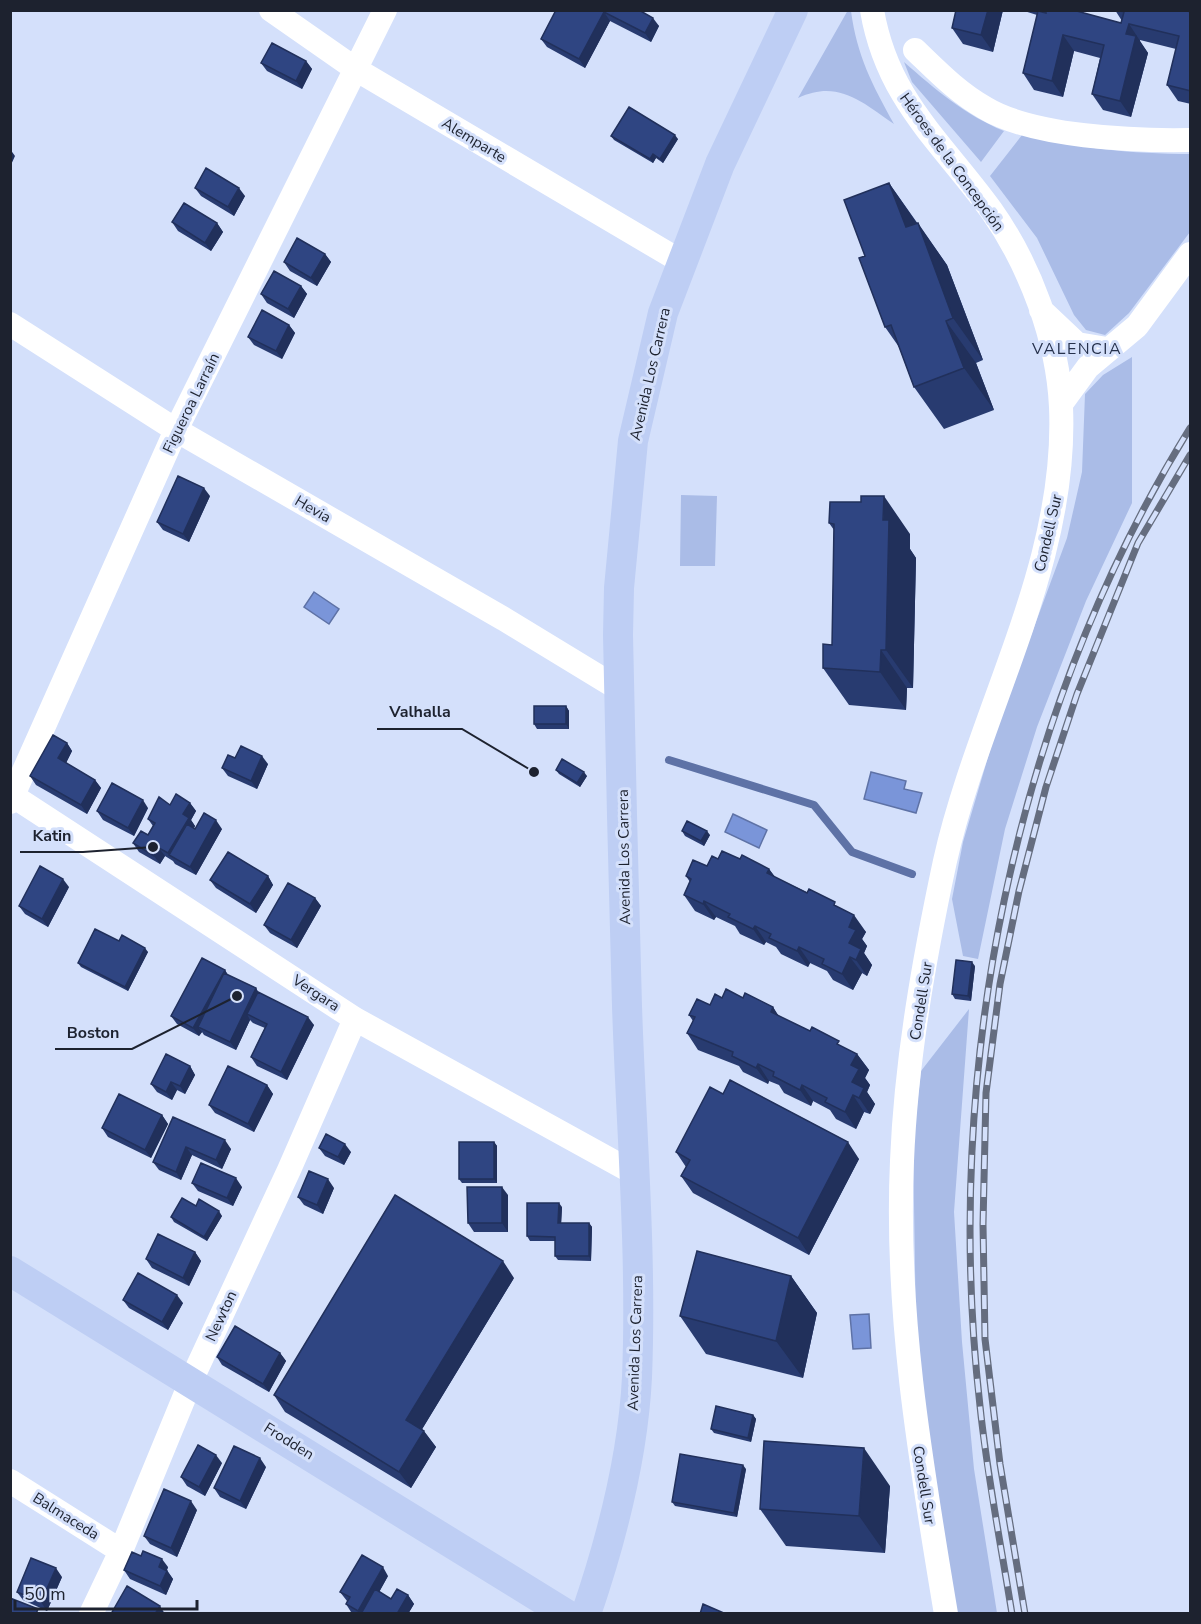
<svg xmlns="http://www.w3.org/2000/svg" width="1201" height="1624" viewBox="0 0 1201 1624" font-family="'Nunito Sans',sans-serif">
<rect width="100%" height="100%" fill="#d4e0fb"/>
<path fill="#aabce7" d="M848 10 851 11C857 56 872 84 894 124 862 102 838 79 798 98Z
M904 62C936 90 965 115 1004 131L981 162 912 82Z
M1022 135C1082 148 1130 154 1190 154V232L1129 313 1105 335 1086 330 1074 315 1037 238 990 176Z
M1132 357V503L1086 601 1037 727 1005 829 978 959 963 956 952 899 963 842 996 730 1067 538 1082 472 1085 394 1103 375Z
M681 495 717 496 715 566H680Z
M969 1009 954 1212 962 1342 974 1469 997 1613H957L925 1418 916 1332 913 1141 921 1071Z"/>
<path fill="#7a95d9" stroke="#5e72a6" stroke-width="1.5" d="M314 592 339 609 329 624 304 607Z
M871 772 906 781 904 789 922 793 916 813 864 799Z
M733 814 767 830 759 848 725 832Z
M869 1314 871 1348 853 1349 850 1315Z"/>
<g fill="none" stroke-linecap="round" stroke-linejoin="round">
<path stroke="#5e72a6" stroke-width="8" d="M669 760 814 805 852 852 912 874"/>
<path stroke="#fff" stroke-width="24" d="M271 10 357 70 682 262
M872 10C887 99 941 141 991 210 1030 265 1058 340 1061 407 1068 566 979 709 945 861 924 959 906 1061 902 1161 895 1314 921 1464 946 1614
M915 50C937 71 958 93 985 108 1033 137 1134 141 1190 140
M1041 310 1077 344 1107 349
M10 324 176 430 504 619 619 689
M1061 404 1088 367 1137 326 1190 254
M10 794 355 1019 634 1173
M10 802 176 430 385 10
M10 1481 121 1551
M91 1614 121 1551 191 1381 289 1170 355 1019"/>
<path stroke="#becef4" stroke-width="30" d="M10 1271 566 1614
M586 1614C612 1538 633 1458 637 1377 642 1254 631 1129 627 1006 623 882 621 759 618 635L619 588 633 441 663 313 720 164 793 10"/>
<g stroke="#656d7f" stroke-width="7">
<path id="rail" d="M1012 1614C1001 1545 987 1475 980 1406 942 1073 1013 714 1190 428
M1025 1614 1000 1464 985 1339 983 1224 986 1093 1000 984 1019 891 1046 787 1077 694 1138 543 1190 455"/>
</g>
<use href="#rail" stroke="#d4e0fb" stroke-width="4.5" stroke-dasharray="14" stroke-linecap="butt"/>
</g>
<path fill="#283b70" d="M556 10H639L659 26 651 42 610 21 585 68 547 47 541 39Z
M956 10H1003L993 52 963 44 952 28Z
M1021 10H1079V12L1121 23 1122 21 1115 10H1183L1191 12V104L1178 101 1167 85 1176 49 1140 40V42L1148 53 1131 117 1103 110 1092 94 1100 58 1074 51 1063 97 1034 90 1023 73 1037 15Z
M306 61 312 69 302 89 267 71 261 63Z
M611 136 678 139 663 163 656 158 653 163 614 140Z
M889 183 947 265 983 360 976 363 994 410 944 429 914 387 899 347 885 327 865 256Z
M195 188 245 196 234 216 201 196Z
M172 222 217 223 223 232 211 251 178 231Z
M325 254 331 262 317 286 290 271 284 262Z
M301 286 307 294 294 318 267 303 261 294Z
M289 325 295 333 282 359 254 345 248 337Z
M210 496 189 542 163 530 157 522Z
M829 523 910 534V549L916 558 913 688H907L906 710 849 705 823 668 832 645 834 530Z
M566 706 569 711V729H537L534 724Z
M67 743 72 751 66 763 95 780 101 788 87 814 36 785 30 776Z
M235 758 268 764 257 789 228 776 222 768Z
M556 770 587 776 580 787 559 774Z
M190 803 196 811 191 820 195 826 194 828 222 829 196 875 175 864 173 861 165 856 160 864 139 852 133 843 148 835 153 826 148 819 170 805Z
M148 808 134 836 103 820 97 811Z
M682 831 710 835 704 846 685 836Z
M718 859H740L769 869 775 877 840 908 866 932 862 939 867 946 864 953 872 965 867 976 862 973 853 990 833 980 827 971 810 963 808 967 781 954 776 947 766 942 764 945 740 934 735 926 716 917 714 920 695 911 684 895 690 882 686 876 707 866Z
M268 876 273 885 256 913 216 888 210 880Z
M69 887 48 927 25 914 19 906Z
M315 898 321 906 297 948 270 933 264 925Z
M119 941 148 952 128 991 81 967 78 963Z
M975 966 971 1001 955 999 952 994Z
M225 970 228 975 256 988 258 992 314 1025 287 1080 257 1066 251 1057 265 1028 253 1023 250 1020 236 1050 204 1035 202 1032 199 1036 177 1024 171 1016Z
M722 998H743L773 1007 778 1016 857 1054 869 1070 865 1078 870 1085 867 1092 875 1104 870 1114 864 1112 856 1129 836 1119 830 1110 813 1101 811 1106 784 1093 779 1085 769 1081 768 1084 743 1072 739 1066 698 1050 687 1033 693 1021 689 1015 710 1005Z
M190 1066 195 1075 185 1094 177 1090 172 1100 157 1092 151 1084Z
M267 1085 273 1094 254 1132 215 1113 209 1105Z
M723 1094 859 1159 809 1255 693 1193 681 1176 686 1167 676 1152Z
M162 1115 168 1124 151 1158 108 1137 102 1128Z
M173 1117 231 1149 222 1169 192 1155 181 1180 159 1170 153 1162Z
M494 1142 497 1146V1183H462L459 1179Z
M319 1148 351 1152 344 1165 325 1156Z
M192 1183 242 1187 233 1206 198 1191Z
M334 1188 323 1214 304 1205 298 1197Z
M508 1195V1232H474L468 1223Z
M196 1206 222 1216 207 1241 174 1222 171 1217Z
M562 1207 561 1223H589L592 1227 591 1261 558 1260 555 1256V1241H530L527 1236Z
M195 1252 201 1261 189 1286 152 1268 146 1259Z
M791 1276 817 1313 803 1378 706 1354 680 1316Z
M514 1278 422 1429 436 1447 411 1488 285 1412 274 1395Z
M123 1300 183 1303 168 1330 129 1308Z
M280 1353 286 1361 269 1392 222 1365 217 1357Z
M753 1415 756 1419 751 1442 714 1433 711 1429Z
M222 1463 205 1496 187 1486 181 1477Z
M266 1467 246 1509 220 1497 214 1488Z
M746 1469 737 1517 675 1506 672 1502Z
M890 1486 885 1553 786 1546 760 1509Z
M197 1510 177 1557 150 1544 144 1536Z
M168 1567 167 1570 173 1579 166 1595 130 1579 124 1570Z
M388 1576 379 1592 391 1599 408 1595 414 1604 408 1614H353L351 1612 346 1604 347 1601 340 1592Z
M62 1577 47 1611 23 1600 17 1592Z"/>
<path fill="#21305b" d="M988 10H1003L993 52 981 35Z
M604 12 610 21 585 68 579 59Z
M653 18 659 26 651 42 645 33Z
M1129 24 1148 53 1131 117 1120 101 1126 34Z
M1063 35 1074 51 1063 97 1052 81Z
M306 61 312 69 302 89 296 81Z
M675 135 678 139 663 163 660 159Z
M10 149 15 156 10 167Z
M653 154 656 158 653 163 650 159Z
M889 183 918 225 906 227Z
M239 188 245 196 234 216 228 207Z
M217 223 223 232 211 251 205 243Z
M918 223 947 265 983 360 953 318Z
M325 254 331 262 317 286 311 278Z
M301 286 307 294 294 318 288 309Z
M946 321 976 363 994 410 964 368Z
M289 325 295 333 282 359 276 351Z
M204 488 210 496 189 542 183 534Z
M884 496 910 534V549L916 558 913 688 886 650 883 520Z
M881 650 907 688 906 710 880 672Z
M566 706 569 711V729L566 724Z
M67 743 72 751 64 767 58 758Z
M262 756 268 764 257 789 251 781Z
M584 772 587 776 580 787 577 783Z
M95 780 101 788 87 814 81 805Z
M143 800 148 808 134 836 128 828Z
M190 803 196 811 191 820 195 826 176 859 170 856 168 853 183 814Z
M216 820 222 829 196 875 190 867Z
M707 831 710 835 704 846 701 841Z
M159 848 165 856 160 864 154 856Z
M769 869 781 885 767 873Z
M268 876 273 885 256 913 250 904Z
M63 879 69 887 48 927 42 919Z
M315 898 321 906 297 948 291 940Z
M704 901 716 917 714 920 703 904Z
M854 915 866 932 862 939 867 946 864 953 872 965 867 976 856 960 849 943V927Z
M755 926 766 942 764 945 753 929Z
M799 947 810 963 808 967 797 951Z
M145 948 148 952 128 991 125 987Z
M850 957 862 973 853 990 842 974Z
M972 962 975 966 971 1001 968 996Z
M225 970 230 979 198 1027 202 1032 199 1036 193 1028Z
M256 988 261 997 247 1014 250 1020 236 1050 230 1042Z
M773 1007 784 1024 771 1012Z
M308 1017 314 1025 287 1080 281 1072Z
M857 1054 869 1070 865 1078 870 1085 867 1092 875 1104 870 1114 859 1098 852 1082 851 1065Z
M758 1064 769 1081 768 1084 756 1068Z
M190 1066 195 1075 185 1094 180 1086Z
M171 1082 177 1090 172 1100 166 1092Z
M267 1085 273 1094 254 1132 248 1124Z
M802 1085 813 1101 811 1106 800 1090Z
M853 1095 864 1112 856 1129 845 1112Z
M162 1115 168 1124 151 1158 145 1150Z
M225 1140 231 1149 222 1169 216 1160Z
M494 1142 497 1146V1183L494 1179Z
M848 1142 859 1159 809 1255 798 1238Z
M345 1144 351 1152 344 1165 338 1157Z
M186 1147 192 1155 181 1180 176 1172Z
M236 1178 242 1187 233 1206 227 1198Z
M328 1179 334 1188 323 1214 317 1205Z
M502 1187 508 1195V1232L502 1223Z
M559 1203 562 1207 561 1227 558 1223Z
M219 1211 222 1216 207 1241 204 1237Z
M589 1223 592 1227 591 1261 589 1256Z
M195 1252 201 1261 189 1286 183 1278Z
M503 1261 514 1278 418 1436 406 1420Z
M791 1276 817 1313 803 1378 776 1341Z
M177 1295 183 1303 168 1330 162 1322Z
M280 1353 286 1361 269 1392 263 1384Z
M753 1415 756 1419 751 1442 748 1438Z
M424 1431 436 1447 411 1488 399 1472Z
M864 1448 890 1486 885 1553 859 1516Z
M216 1455 222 1463 205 1496 199 1487Z
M260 1458 266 1467 246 1509 240 1501Z
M743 1465 746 1469 737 1517 734 1513Z
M191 1501 197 1510 177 1557 171 1548Z
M162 1559 168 1567 165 1575 159 1567Z
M383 1567 388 1576 367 1614H359L358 1611Z
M56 1568 62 1577 47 1611 41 1602Z
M167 1571 173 1579 166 1595 160 1586Z
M408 1595 414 1604 408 1614H397Z
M160 1606 165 1614H155Z"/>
<path fill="#2f4582" stroke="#21305b" stroke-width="1.5" d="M556 10H639L653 18 645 33 604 12 579 59 541 39Z
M956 10H988L981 35 952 28Z
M1046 10H1073L1121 23 1124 12 1117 10H1183L1191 12V91L1167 85 1179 36 1129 24 1126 34 1136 36 1120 101 1092 94 1104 45 1063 35 1052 81 1023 73 1038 11 1046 13Z
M272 43 306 61 296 81 261 63Z
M629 107 675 135 660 159 653 154 650 159 611 136Z
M206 168 239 188 228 207 195 188Z
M889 183 906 227 918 223 953 318 946 321 964 368 914 387 891 325 885 327 859 258 865 256 844 200Z
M184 203 217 223 205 243 172 222Z
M297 238 325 254 311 278 284 262Z
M274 271 301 286 288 309 261 294Z
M262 310 289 325 276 351 248 337Z
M178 476 204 488 183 534 157 522Z
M861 496H884L883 520H889L886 650H881L880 672 823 668V644L832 645 834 524 829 523 830 502H861Z
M534 706H566V724H534Z
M53 735 67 743 58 758 95 780 81 805 30 776Z
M241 746 262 756 251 781 222 768 228 755 235 758Z
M562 759 584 772 577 783 556 770Z
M112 783 143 800 128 828 97 811Z
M176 794 190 803 183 814 189 818 168 853 159 848 154 856 133 843 141 831 148 835 155 823 148 819 159 797 170 805Z
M204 813 216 820 190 867 169 855 187 824 195 829Z
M687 821 707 831 701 841 682 831Z
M722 851 740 859 742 855 769 869 767 873 807 893 809 889 835 902 834 905 854 915 849 927 856 930 849 943 861 949 856 960 850 957 842 974 822 964 824 959 799 947 797 951 769 938 771 934 755 926 753 929 728 917 730 914 704 901 703 904 684 895 691 879 686 876 693 860 707 866 712 856 718 859Z
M228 852 268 876 250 904 210 880Z
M40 866 63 879 42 919 19 906Z
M288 883 315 898 291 940 264 925Z
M95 929 119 941 122 935 145 948 125 987 78 963Z
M202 958 225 970 193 1028 171 1016Z
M956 960 972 962 968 996 952 994Z
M224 973 256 988 230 1042 198 1027Z
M726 989 743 998 745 993 773 1007 771 1012 810 1031 812 1027 839 1041 837 1044 857 1054 851 1065 859 1069 852 1082 864 1088 859 1098 853 1095 845 1112 825 1102 827 1098 802 1085 800 1090 773 1076 774 1072 758 1064 756 1068 732 1056 733 1052 687 1033 695 1017 689 1015 697 999 710 1005 715 994 722 998Z
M258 992 308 1017 281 1072 251 1057 267 1024 247 1014Z
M166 1054 190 1066 180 1086 171 1082 166 1092 151 1084Z
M228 1066 267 1085 248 1124 209 1105Z
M730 1080 848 1142 798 1238 681 1176 690 1160 676 1152 710 1087 723 1094Z
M119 1094 162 1115 145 1150 102 1128Z
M173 1117 225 1140 216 1160 186 1147 176 1172 153 1162Z
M326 1134 345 1144 338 1157 319 1148Z
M459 1142H494V1179H459Z
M201 1163 236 1178 227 1198 192 1183Z
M309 1171 328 1179 317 1205 298 1197Z
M467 1187H502V1223H468Z
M395 1195 503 1261 406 1420 424 1431 399 1472 274 1395Z
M182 1198 196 1206 199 1199 219 1211 204 1237 171 1217Z
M527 1203H559L558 1223H589V1256H555V1237L527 1236Z
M158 1234 195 1252 183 1278 146 1259Z
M697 1251 791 1276 776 1341 680 1316Z
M138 1273 177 1295 162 1322 123 1300Z
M235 1326 280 1353 263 1384 217 1357Z
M716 1406 753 1415 748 1438 711 1429Z
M764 1441 864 1448 859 1516 760 1509Z
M198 1445 216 1455 199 1487 181 1477Z
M234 1446 260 1458 240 1501 214 1488Z
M680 1454 743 1465 734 1513 672 1502Z
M164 1489 191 1501 171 1548 144 1536Z
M143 1551 162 1559 159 1567 167 1571 160 1586 124 1570 132 1552 141 1556Z
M362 1555 383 1567 358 1611 346 1604 350 1597 340 1592Z
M31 1558 56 1568 41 1602 17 1592Z
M127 1586 160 1606 155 1614H111Z
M375 1589 391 1599 397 1589 408 1595 397 1614H361Z
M10 1598 38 1609 36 1614H10Z
M703 1604 726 1614H700Z"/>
<g text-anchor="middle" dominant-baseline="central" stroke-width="6" stroke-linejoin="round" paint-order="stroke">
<g font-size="15" fill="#1d222f" stroke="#d4e0fb">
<text transform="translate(474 140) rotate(31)">Alemparte</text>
<text transform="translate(952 162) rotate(54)">Héroes de la Concepción</text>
<text transform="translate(650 374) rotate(-77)">Avenida Los Carrera</text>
<text transform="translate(191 403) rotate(-64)">Figueroa Larraín</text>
<text transform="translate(313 509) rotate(30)">Hevia</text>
<text transform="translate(1048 533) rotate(-77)">Condell Sur</text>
<text transform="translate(624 857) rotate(-91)">Avenida Los Carrera</text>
<text transform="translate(316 993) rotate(33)">Vergara</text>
<text transform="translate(921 1001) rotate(-81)">Condell Sur</text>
<text transform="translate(221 1316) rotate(-65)">Newton</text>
<text transform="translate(635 1343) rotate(-88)">Avenida Los Carrera</text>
<text transform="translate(289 1441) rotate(32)">Frodden</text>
<text transform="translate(924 1485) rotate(81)">Condell Sur</text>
<text transform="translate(66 1516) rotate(32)">Balmaceda</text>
</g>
<g font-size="16" letter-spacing="1.5" fill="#26314c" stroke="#d4e0fb">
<text x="1077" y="349">VALENCIA</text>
</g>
</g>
<path fill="none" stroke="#1d222f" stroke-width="2" d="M534 772L462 729H377M153 847L83 852H20M237 996L132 1049H55"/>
<g fill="#1d222f" stroke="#d4e0fb" stroke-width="2">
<circle cx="534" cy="772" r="6"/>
<circle cx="153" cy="847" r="6"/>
<circle cx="237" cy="996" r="6"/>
</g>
<g font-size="16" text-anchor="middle" font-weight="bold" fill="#1d222f" stroke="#d4e0fb" stroke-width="6" stroke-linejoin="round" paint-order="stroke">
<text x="420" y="717">Valhalla</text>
<text x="52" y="841">Katin</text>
<text x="93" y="1038">Boston</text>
</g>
<rect width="1201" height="1624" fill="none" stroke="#1d222f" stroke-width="24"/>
<path d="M15 1600v9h182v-9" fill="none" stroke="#1d222f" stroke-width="3"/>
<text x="24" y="1600" font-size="18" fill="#1d222f" stroke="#d4e0fb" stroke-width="4.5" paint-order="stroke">50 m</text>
</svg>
